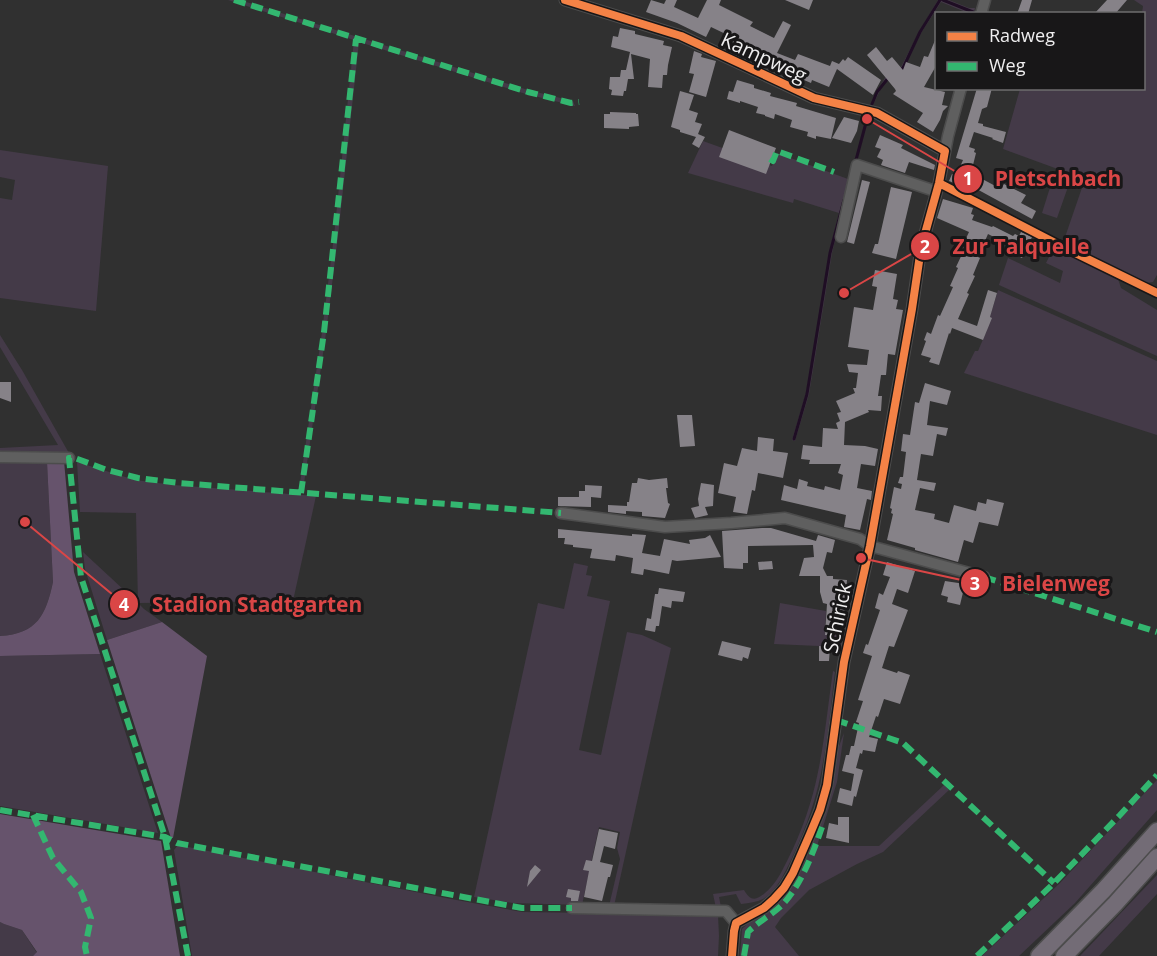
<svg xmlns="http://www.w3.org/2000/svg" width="1157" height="956" viewBox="0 0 1157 956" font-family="'Open Sans',sans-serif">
<rect width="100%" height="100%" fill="#303030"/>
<path fill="#443a48" d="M228 0H240L528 90 573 101 575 106 526 94 359 42 338 236 326 333 303 490H299L322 332 334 236 354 40Z
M938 0H949L969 8H975L974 13H968L941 2 921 33 903 69 888 80 882 86 873 105 871 104 876 93 885 78 901 67 919 32Z
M1134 0H1157V275L1153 282 1146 283 1063 243 1085 179 1003 149 1020 89 1144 88V14L1142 13 1143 6Z
M703 141 772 166 777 153 848 179 852 166 832 253 809 394 795 441 792 440 806 393 820 318 829 253 839 213 794 199 793 203 688 173Z
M0 150 108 166 96 311 0 298V198L12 200 15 180 0 177Z
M1053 178 1069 184 1057 218 1042 213Z
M1054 247 1118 279 1121 288 1157 310V356L999 285 1008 258 1060 283 1063 271 1046 263Z
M998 290 1157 361V435L964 373 975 351H978L987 330H986Z
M0 335 22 370 70 455 0 453V448L58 445 0 347Z
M0 461 47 462 53 582C46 615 37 634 0 636Z
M77 462 135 480 174 485 316 496 293 601 138 603 144 609 162 622 107 640 85 569 83 552 138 603 136 513 80 512Z
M574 563 588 566 586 575 592 576 587 596 610 601 579 750 601 755 627 632 642 635 671 648 614 906H609L620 859 617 848 620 832 599 827 582 905 513 903 474 897 538 603 564 609Z
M780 603 826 611 825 635H843L841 647 774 644Z
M100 654 158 833 0 806V656Z
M833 671 835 672C831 702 829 732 823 762 818 795 806 828 792 858 785 872 777 891 763 899 757 902 749 903 741 904L736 894 719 897 721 907 716 908 713 894 744 890C750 901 756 901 765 893 776 884 782 871 788 859 802 831 812 802 818 772 825 739 828 704 833 671Z
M844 733 837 782 817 846H879L944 785 949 790 883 852 857 864 809 890 781 918 775 927 799 956H740L742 929 796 877 820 821 836 754Z
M1157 780V810L1075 903 1019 956H982L1060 883Z
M178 845 451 899 522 912 718 915 719 936 718 956H192L174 850Z
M1157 875V894L1099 956H1080Z
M0 922 4 924 22 930 37 953 33 956H0Z"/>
<path fill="#66536c" d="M64 461 74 572 100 654 0 656V636C37 634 46 615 53 582L47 462Z
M162 622 207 656 173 838H171L107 640Z
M0 814 161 841 180 956H33L37 952 22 930 4 924 0 922Z"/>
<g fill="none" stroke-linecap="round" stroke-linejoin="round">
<path stroke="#1f0e24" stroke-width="3" d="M943 0 973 12
M899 70 903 68 920 32 940 0
M872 104 877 92 889 77
M856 160 867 119
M794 439 807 394 830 253 844 200"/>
</g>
<path fill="#868288" d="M651 0 664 4 666 0H677L674 7 698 18 707 0H721L719 5 753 22 750 26 774 38 783 21 791 25 777 53 795 60 798 54 830 66 832 61 839 64 843 59 845 61 848 57 881 80 873 95 837 69 829 87 812 80 811 83 783 71 782 74 770 69 774 59 758 51 757 55H754L745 50V48L733 42 734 38 711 27 706 37 677 23 646 12Z
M785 0H813L809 10Z
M1022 0H1032L1028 14H1017Z
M1107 0H1127L1115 14H1094Z
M620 28 635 31V34L664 41 663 45 672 47 668 65 667 75H663L662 88 648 87 650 59 631 54 634 79H628L626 91H624L623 96 611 95 612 90 609 89 610 77H620L621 70H626L630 52 611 47 613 36 618 37Z
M936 38V66L924 87 945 92 942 105 948 106 943 111 940 120 933 132 917 122 923 113 893 94 896 91 895 89 867 55 876 47 887 61 892 57 903 70 906 62 920 67 924 56 928 57Z
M694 51 702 54 701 57 716 61 706 97 689 92 694 74 689 73Z
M737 80 754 85V88L771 93 770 96 797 103 796 106 836 118 831 139 816 136V139L807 136 808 132 790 127 792 120 775 114 774 119 765 116V115L756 113 758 107 740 101V103L727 99 729 91 733 92Z
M977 88H992L987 107 982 109 978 123 983 124V126L1006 132 1003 143 992 139 993 138 974 132 969 147 975 149 974 152 976 153 971 173 1001 189 1004 184 1026 195 1021 203 1036 211 1032 219 973 187 972 197 952 186 954 183 949 181 952 174 956 176 963 160 956 158Z
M680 91 694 95 689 110 698 113 695 122 702 124 698 134 705 137 699 148 692 144 696 137 680 132V130L671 127Z
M610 112 636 113V114H638L639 126 629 127V129L604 128V114H610Z
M844 117 859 121 857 131 851 143 832 138Z
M729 130 776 148 766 174 719 157Z
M880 135 903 145 901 148 935 165 934 170 909 162 905 173 881 165 883 160 877 157 881 149 875 147Z
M862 180 870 182 854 244 847 242Z
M891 187 912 192 896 259 872 253 875 244H878Z
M943 199 973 208 971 214 974 215 972 220 992 227 993 226 1013 236 1015 234 1019 236 1021 232 1032 237 1022 258 1014 254 1016 248 988 234 978 257 980 258 973 275 975 276 967 293 969 294 958 319 977 326 988 290 997 293 990 317 992 318 983 340 952 328 950 334 949 333 939 365 929 362 931 358 921 355 926 341 924 340 927 332 931 334 938 315 940 316 953 287 950 286 958 268 956 267 964 250 961 249 969 232 937 218Z
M875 270 897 274 893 299 898 300 896 309 903 310 895 355 888 354 886 375H881L878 396H882L881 411 868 410 869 412 845 422 844 445 865 446 878 449 875 466 861 464 857 488 872 491 871 500 867 499 860 530 844 527 846 515 781 500 784 485 797 489 799 479 808 482 807 486 824 490 825 486 840 490 843 475 838 473 841 464H809L810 460 801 459 803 445 822 447 823 428 838 429 836 423 840 421 837 413 841 412 836 401 855 393 853 388H856L858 373 849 372 847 364 867 365 869 350 848 347 854 307 873 310 877 287 872 286Z
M0 382H11V402L0 398Z
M925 383 951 391 947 405 930 401 927 425 948 428 946 436 937 434 933 456 921 454 917 480 936 483 934 491 920 488 915 510 935 514 934 519 949 523 954 505 976 511 978 502 986 504 987 499 1004 503 998 526 979 522 973 543 964 540 958 562 915 550V548L887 540 893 514 891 513 892 509 890 508 894 487 901 489 902 484 898 483 900 477H903L906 452 901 451 903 434 910 435 915 402 919 403Z
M677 415H692L695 446 680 447Z
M758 437 774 439 773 451 788 453 783 478 758 473 755 491 752 490 747 514 733 512 736 497 718 493 724 463 737 466 742 448 757 451Z
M638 478 649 480 667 478 668 488H666L668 503 670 504 665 518 642 516V512L626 511V514L608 512V505L627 506V502H629L632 483H637Z
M701 483 714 485 713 506 705 507 708 515 695 518 691 508 699 506 698 499Z
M585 485 602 486 601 498 591 497V507L558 506V497H579V491H585Z
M762 528H771L816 541 818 535 835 540 832 553 827 552 823 568 827 576H833V579L847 580 844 615 835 614 834 635H825L827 604 823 603 820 592V576H799L804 558 814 557 813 545 748 546V563H743V569L724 568 722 531Z
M558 529 632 536V534L646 535 642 553 660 556 664 539 690 544 689 540 705 538 710 535 721 557 677 561 672 560 669 574 644 569 643 575 631 573 633 558 616 555 615 561 590 558 592 549 573 547V545L564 544 565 538H558Z
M772 561 773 569 759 570 758 562Z
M887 562 915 571 908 593 897 589 892 604 908 610 894 647 889 646 882 668 897 673 898 671 910 675 900 704 884 699 878 717 876 716 869 737 878 739 875 752 863 750 862 754 860 753 856 768 863 770 856 797 854 796 852 806 837 802 840 788 851 791 854 774 842 771 846 755H849L851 746H854L859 723 856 722 863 701 858 700 872 656 863 653 866 644 868 645 880 610 875 608 879 593 883 595 890 577 883 575Z
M945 581 965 584 960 605 947 602 948 597 941 595Z
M659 588 685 592 683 602 672 601 671 608 662 606 659 626H656L655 632 645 630 647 618 651 619 655 594H658Z
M722 641 751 648 748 659 743 657 742 661 718 655Z
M819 646 830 647 829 661H819Z
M838 817H849V843L826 838 829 823 838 825Z
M599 829 618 833 615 849 604 846 600 862 613 865 610 877H608L602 901 584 897 589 871 583 870 586 860 592 861Z
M535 865 541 870 527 887 530 871Z
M568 889 580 891 578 901H571V898L566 897Z"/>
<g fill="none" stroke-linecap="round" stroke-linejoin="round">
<g stroke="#4c4c4c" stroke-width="13">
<path id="minor" d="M565 0 681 36 814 98 877 113 945 151
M981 14 985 0
M841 237 857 165 935 191
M0 457 69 458
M561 513 665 527 731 523 785 518 860 539 870 546 984 577
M572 908 726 911 736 923
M732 956 734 931 736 923 764 908 774 899 784 888 793 873 810 834 820 810 827 785 844 662 870 546 912 309 921 248 939 183 948 136 961 88"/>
</g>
<g stroke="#4c4c4c" stroke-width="19">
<path id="highway" d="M1039 956 1103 891 1157 831
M1064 956 1115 904 1157 857"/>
</g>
<use href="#minor" stroke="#5f5f5f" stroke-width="10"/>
<use href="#highway" stroke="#736c76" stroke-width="16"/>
<path stroke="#33b770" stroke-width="6" stroke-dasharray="12 6" stroke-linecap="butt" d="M234 0 528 92 571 103 579 102
M770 159 773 161 777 151 834 172
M301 493 324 332 356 39
M984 577 1157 632
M836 720 903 743 1054 883
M0 810 165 837 177 843 522 908H572
M33 815 53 858 81 892 91 918 85 947 87 956
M188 956 165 837 81 577 69 458H75L107 470 138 478 179 483 561 513
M744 956 748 932C758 922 770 916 781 906 801 886 813 853 822 827
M977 956 1054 883 1120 815 1157 775"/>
<g stroke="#181718" stroke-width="11">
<path id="cycleway" d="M565 0 681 36 814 98 877 113 945 151 939 183 921 248 912 309 870 546 844 662 827 785 820 810 810 834 793 873 784 888 774 899 764 908 736 923 734 931 732 956
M939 183 1061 246 1157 293"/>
</g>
<use href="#cycleway" stroke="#f48246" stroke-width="8"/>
</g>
<g text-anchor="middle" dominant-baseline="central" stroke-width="6" stroke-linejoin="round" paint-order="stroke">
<g font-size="20" fill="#efeeef" stroke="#181718">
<text transform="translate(764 57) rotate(25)">Kampweg</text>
<text transform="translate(837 618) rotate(-78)">Schirick</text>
</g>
</g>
<path fill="none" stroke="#da4646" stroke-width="2" d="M867 119L968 179M844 293L925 246M861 558L975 583M25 522L124 604"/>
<g fill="#da4646" stroke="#181718" stroke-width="2">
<circle cx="867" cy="119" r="6"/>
<circle cx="844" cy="293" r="6"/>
<circle cx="861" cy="558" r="6"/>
<circle cx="25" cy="522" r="6"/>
<circle cx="968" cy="179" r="15"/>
<circle cx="925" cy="246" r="15"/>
<circle cx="975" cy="583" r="15"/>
<circle cx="124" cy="604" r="15"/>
</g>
<g font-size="18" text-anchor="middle" font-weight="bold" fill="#fff">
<text x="968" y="185">1</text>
<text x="925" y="253">2</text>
<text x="975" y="590">3</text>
<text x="124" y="611">4</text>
</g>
<g font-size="21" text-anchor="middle" font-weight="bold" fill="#da4646" stroke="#181718" stroke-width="6" stroke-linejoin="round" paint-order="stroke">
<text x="1058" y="186">Pletschbach</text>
<text x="1021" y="254">Zur Talquelle</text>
<text x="1056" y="591">Bielenweg</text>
<text x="257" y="612">Stadion Stadtgarten</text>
</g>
<rect x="935" y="12" width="210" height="78" fill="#181718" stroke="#6e6d6e" stroke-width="1.5"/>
<rect x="947" y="32" width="30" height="9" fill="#f48246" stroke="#6e6d6e" stroke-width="1.5"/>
<text x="989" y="42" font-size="18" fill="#efeeef">Radweg</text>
<rect x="947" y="62" width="30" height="9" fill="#33b770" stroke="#6e6d6e" stroke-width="1.5"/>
<text x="989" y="72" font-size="18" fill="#efeeef">Weg</text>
</svg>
